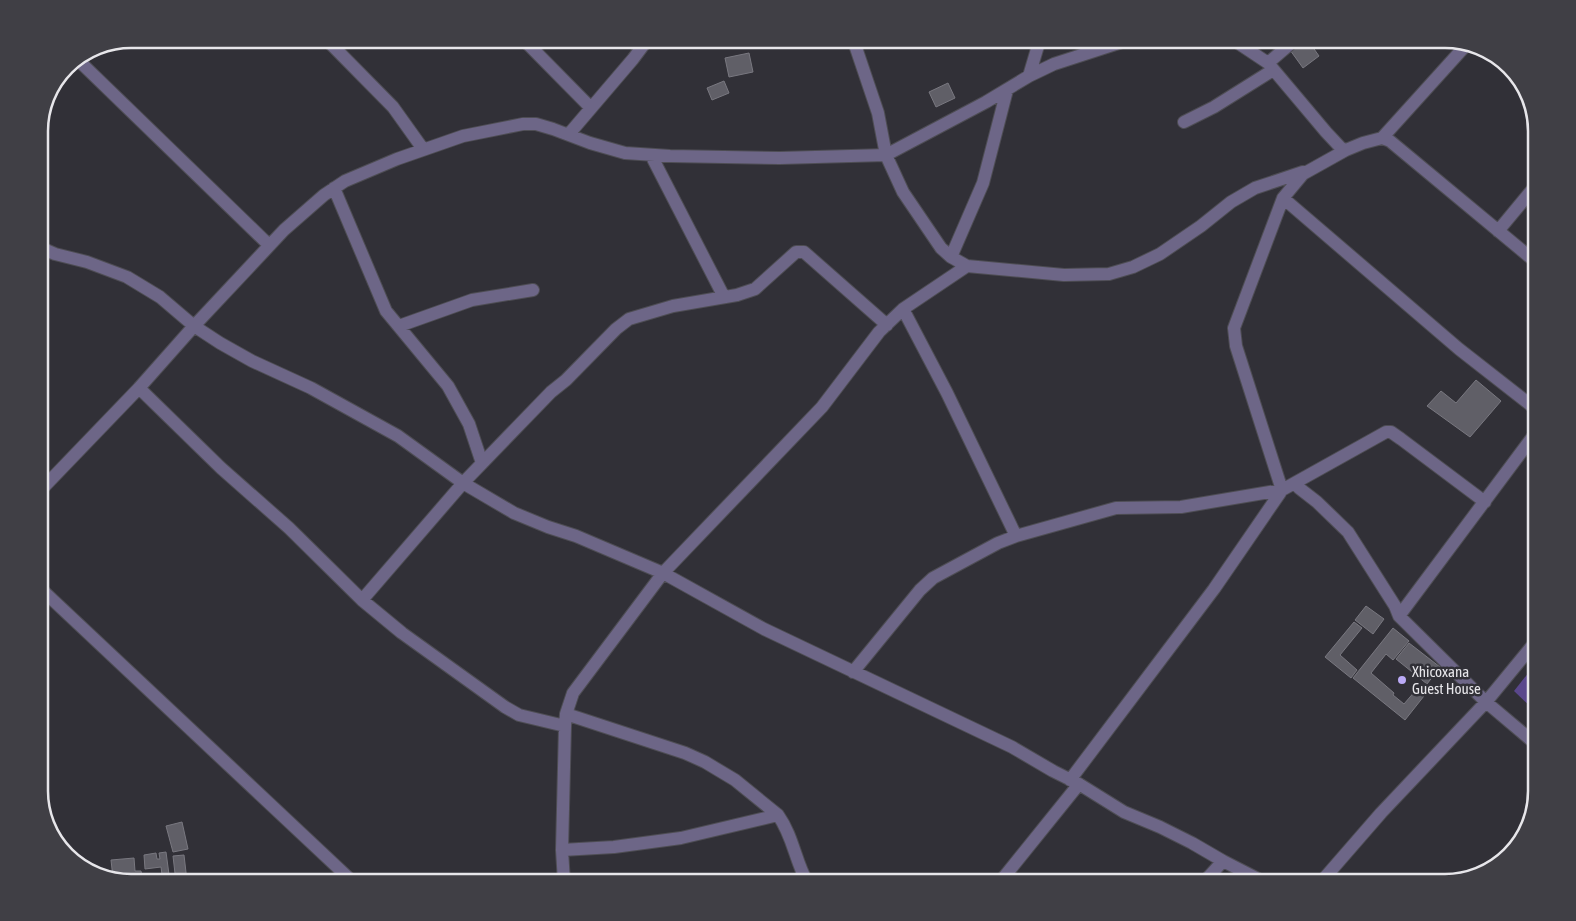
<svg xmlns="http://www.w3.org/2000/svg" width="1576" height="921" viewBox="0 0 1576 921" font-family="'Asap Condensed',sans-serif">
<rect width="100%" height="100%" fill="#313037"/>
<path fill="#5a478c" d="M1537 662V713L1514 691Z"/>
<path fill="#605f67" stroke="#797880" d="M1305 39H1307L1319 56 1303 68 1290 50Z
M749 53 753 72 729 77 725 58Z
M724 81 729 93 712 100 707 88Z
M948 83 955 98 936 107 929 92Z
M1476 380 1501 401 1470 437 1427 406 1441 391 1456 403Z
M1366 606 1384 619 1373 634 1355 620Z
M39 613 46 624 39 629Z
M1354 622 1362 628 1340 655 1357 670 1351 678 1325 657Z
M1393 628 1409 641 1393 660 1386 654 1371 673 1394 693 1393 695 1404 704 1416 690 1424 696 1405 720 1353 678Z
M1409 643 1440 667 1427 684 1396 659Z
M182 822 188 849 173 852 166 826Z
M166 852 170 882H163L161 867 145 869 144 855 156 853 157 859H160L159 853Z
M184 855 187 881 176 882 173 856Z
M134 858 135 871H141L143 882H130L113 878 111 860Z"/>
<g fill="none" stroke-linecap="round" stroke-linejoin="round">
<g stroke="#4e4d54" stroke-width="14">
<path id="minor" d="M326 39 393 107 423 149
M523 39 591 108
M853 39 878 113 886 155 903 192 941 248 951 257 967 266 1064 275 1109 274 1133 267 1160 254 1201 226 1231 202 1255 188 1303 172
M1232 39 1268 63 1326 132 1341 148 1346 150 1363 143 1382 138 1390 141 1537 263
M76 58 269 245
M1268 63 1296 39
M1029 76 1040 39
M1184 122 1214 107 1273 70
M569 134 633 59 648 39
M1382 138 1467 44
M651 155 724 297
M334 188 386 311 448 386 469 424 482 463
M1283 198 1459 349 1537 410
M1498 231 1537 184
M39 247 55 254 87 262 127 277 160 297 194 326 220 343 252 361 311 388 398 436 463 483 514 513 548 527 576 536 663 573 764 629 1012 747 1053 771 1079 784 1124 812 1160 827 1192 843 1223 861 1264 882
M951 257 983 183 1007 90
M903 309 947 393 1016 536
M399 326 472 300 533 290
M139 388 221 468 289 528 362 600 402 633 505 707 519 715 565 726
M1295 483 1299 488 1317 502 1348 532 1395 606 1399 616 1486 702 1537 745
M39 492 139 388 194 326 284 230 324 195 345 181 397 159 463 136 523 124H536L553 129 590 143 625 153 670 156 780 158 886 155 986 102 1029 76 1054 64 1131 39
M39 587 353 882
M362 600 463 483 551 392 566 380 616 329 629 319 673 306 737 295 755 289 796 252H804L887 325
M1399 616 1537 431
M853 672 920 590 933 578 998 543 1016 536 1116 508 1181 507 1282 490 1386 432H1391L1401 439 1485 502
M566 714 685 753 705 762 735 780 778 815C793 836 795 860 807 882
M1070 780 1214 589 1282 490 1236 346 1234 328 1283 198 1303 174 1346 150
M562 850 614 847 681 838 778 815
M564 882 562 850 565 726 566 714 573 693 663 573 822 407 879 332 903 309 967 266
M1000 882 1079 784
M1204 882 1223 861
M1321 882 1381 813 1486 702 1537 640"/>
</g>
<use href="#minor" stroke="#6d6687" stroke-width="12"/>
</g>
<circle fill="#bbaaf6" stroke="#313037" stroke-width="2" cx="1402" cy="680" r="5"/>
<g text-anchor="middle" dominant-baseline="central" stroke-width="5" stroke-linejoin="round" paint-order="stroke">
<g font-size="15" fill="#e7e6ea" stroke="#313037" text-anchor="start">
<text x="1412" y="671">Xhicoxana<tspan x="1412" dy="17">Guest House</tspan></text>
</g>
</g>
<path d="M0 0H1576V921H0ZM131 48H1445A83 83 0 0 1 1528 131V791A83 83 0 0 1 1445 874H131A83 83 0 0 1 48 791V131A83 83 0 0 1 131 48Z" fill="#403f45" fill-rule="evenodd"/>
<path fill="none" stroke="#e7e6ea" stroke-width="2.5" d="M131 48H1445A83 83 0 0 1 1528 131V791A83 83 0 0 1 1445 874H131A83 83 0 0 1 48 791V131A83 83 0 0 1 131 48Z"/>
</svg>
